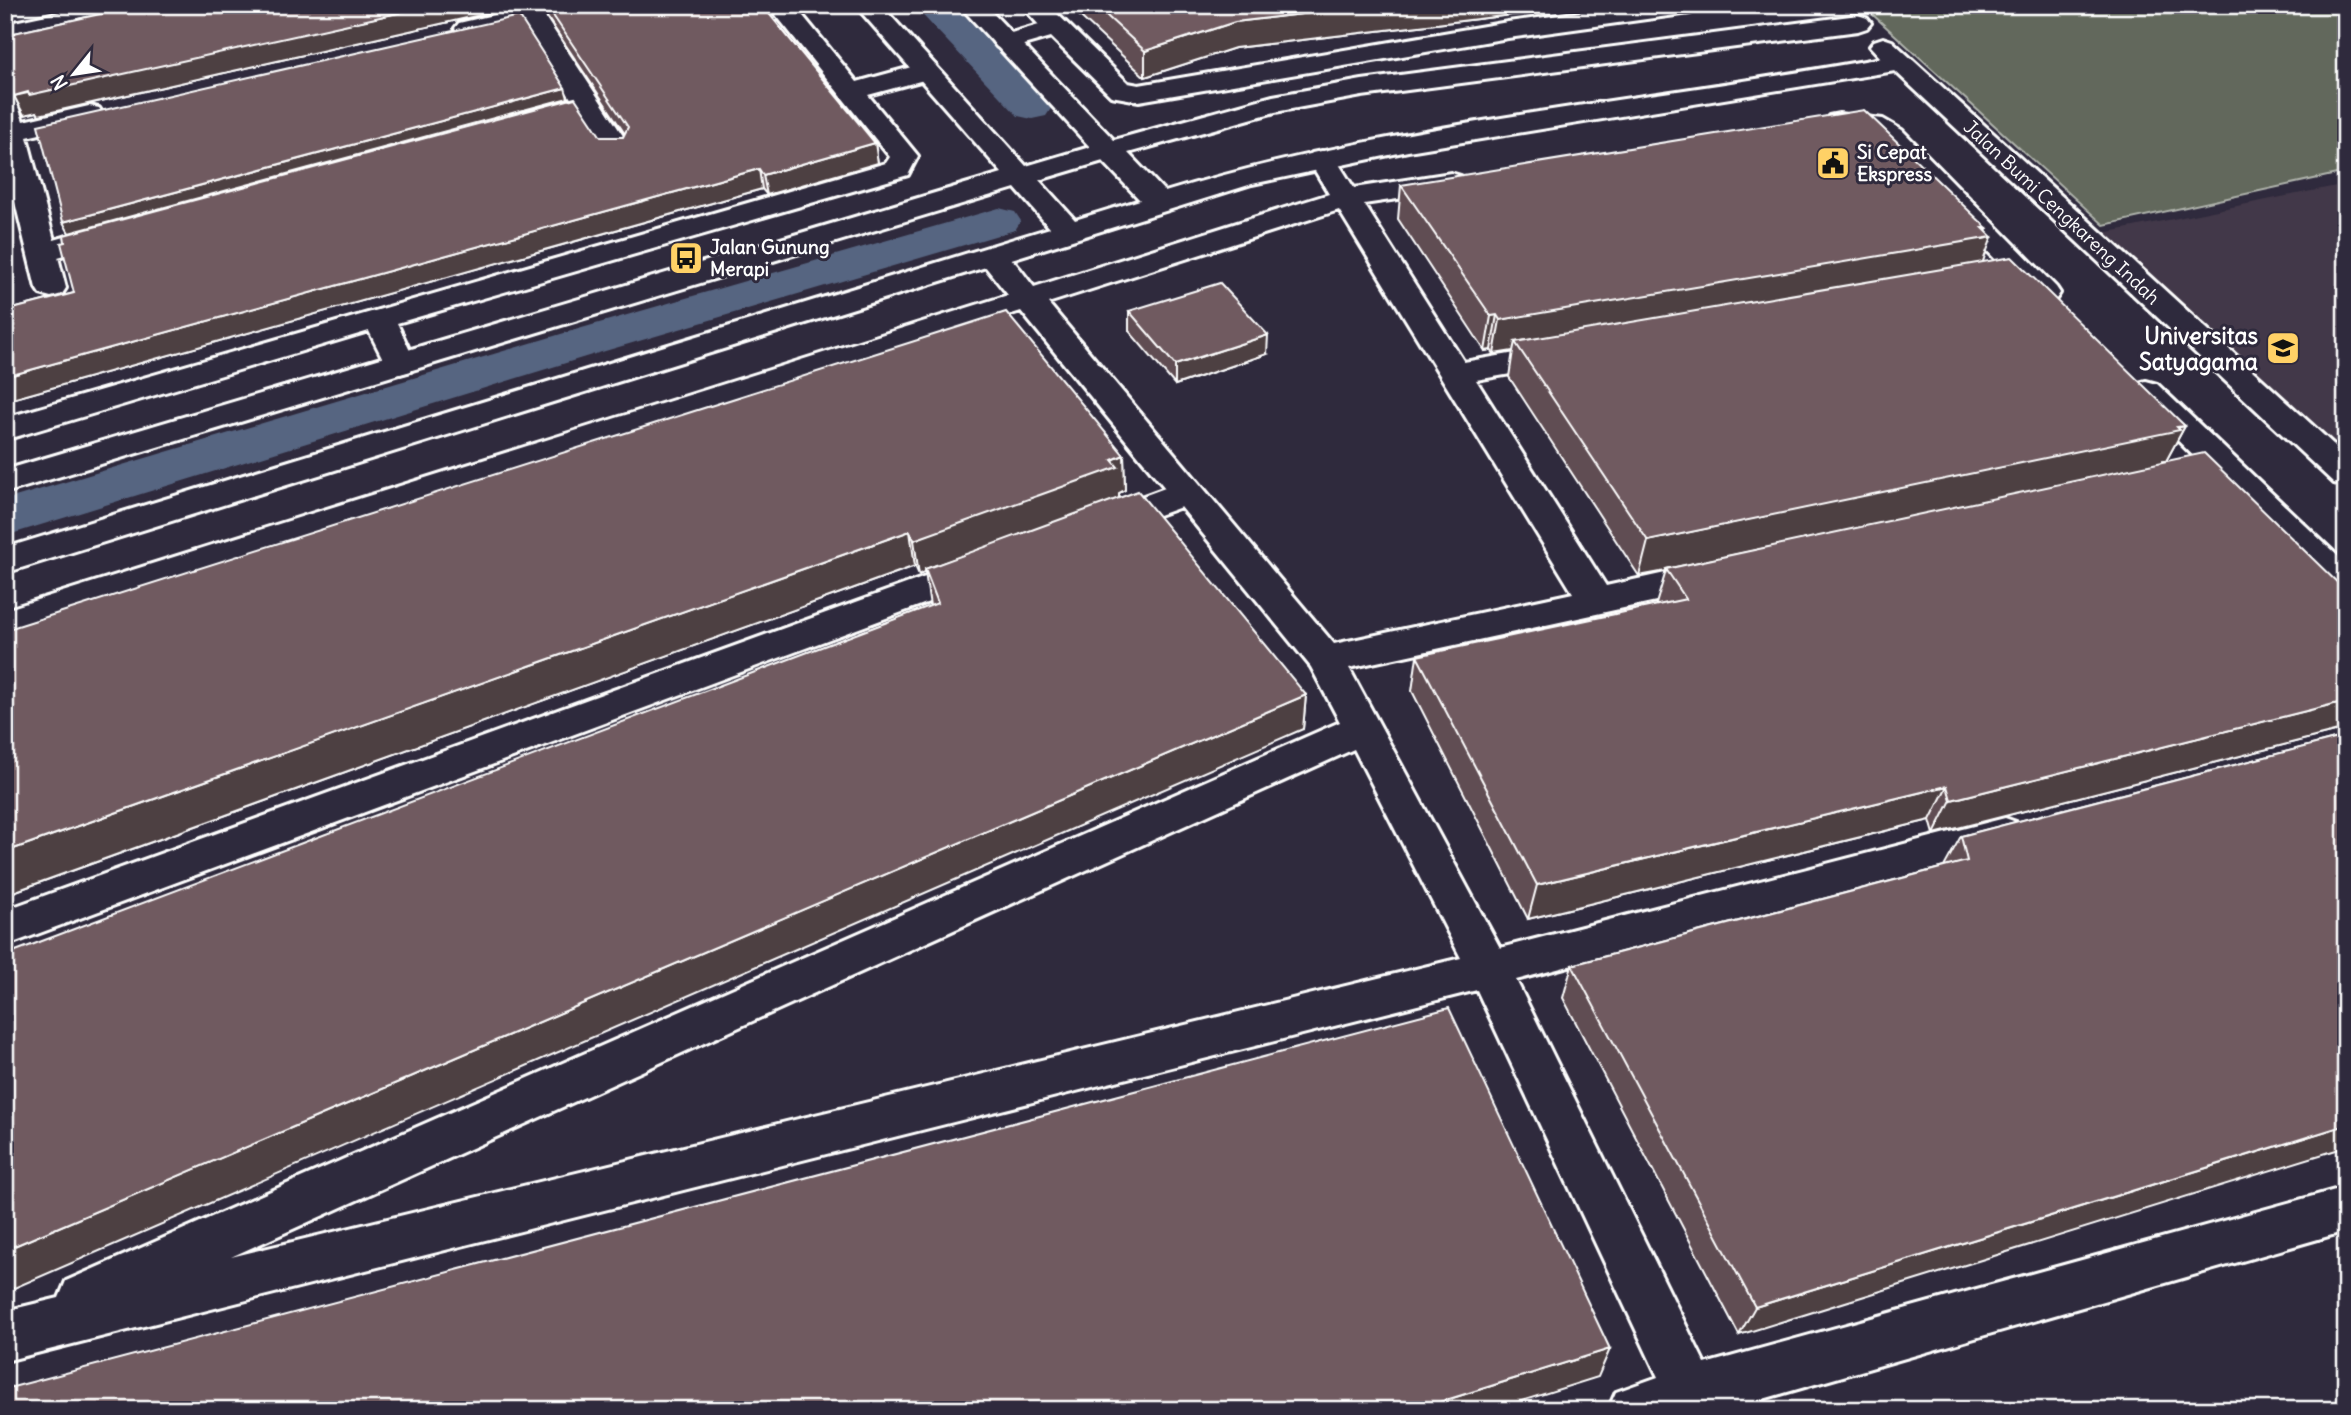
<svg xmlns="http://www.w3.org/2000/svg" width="2351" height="1415" viewBox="0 0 2351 1415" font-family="Delius,sans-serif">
<rect width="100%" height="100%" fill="#2f2a3d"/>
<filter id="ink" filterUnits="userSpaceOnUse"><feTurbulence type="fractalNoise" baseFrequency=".0143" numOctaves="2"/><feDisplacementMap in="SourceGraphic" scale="14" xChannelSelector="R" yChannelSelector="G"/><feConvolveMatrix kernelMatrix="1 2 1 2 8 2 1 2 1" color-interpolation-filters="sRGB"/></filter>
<g filter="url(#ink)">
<path fill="#423848" d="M2346 184V462L2094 235Z"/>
<path fill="#62685b" stroke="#b0b4ad" stroke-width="2" d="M1862 5H2346V172L2104 225Z"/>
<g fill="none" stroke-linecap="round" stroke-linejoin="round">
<path fill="#576581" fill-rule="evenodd" d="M913 5H954L1046 98 1052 107 1046 116 1032 119 1018 116Z
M999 208 1015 212 1021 221 1015 230 595 354 5 536V500L561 334Z"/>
<g stroke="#fff" stroke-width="6">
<path id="minor" d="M93 5H141L138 10 5 40V24Z
M512 5H537L631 148 627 154 617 156 607 154 581 114 531 128 521 126 517 120 521 114 572 100 523 23 468 36 459 33 455 28 459 23 515 10Z
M768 5H794L857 82 926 63 935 65 939 71 935 77 868 95 918 156 908 175 397 323 416 364 411 371 400 374 389 371 369 331 5 440V418L886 163 890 157Z
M1021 5H1048L1128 83 1139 85 1508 22 1633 5H1702L1699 10 1690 13 1508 38 1139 101 1111 96 1051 37 1006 50 997 47 993 42 997 37 1039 25Z
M5 96 15 98 23 121 89 106 99 108 103 114 99 120 27 137 54 240 111 224 121 227 126 233 121 239 58 257 66 288 62 294 51 297 40 294 36 288 5 161Z
M1839 114 1883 119 1902 130 2056 287 2060 293 2056 299 2045 302 2034 299 1882 142 1866 133 1829 128 1825 122 1829 116Z
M1322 151 1332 153 1354 188 1451 173 1461 176 1465 182 1461 188 1451 191 1364 204 1464 362 1562 345 1573 348 1578 355 1573 362 1562 365 1476 380 1606 586 1711 563 1724 567 1729 576 1724 585 1711 589 1349 668 1500 948 2005 818 2019 823 2025 834 2019 845 2005 850 1516 980 1705 1364 2346 1187V1231L1725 1410H1608L1616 1392 1658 1377 1477 990 5 1361V1311L59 1298 66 1281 1340 722 1311 667 1181 507 1101 536 1089 532 1083 524 1089 516 1165 488 1021 311 5 636V610L1008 295 977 256 981 250C1007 243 1019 269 1034 287L1329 194 1308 159 1312 153ZM1339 210 1573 593 1334 644 1048 303ZM1354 749 1461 958 231 1257Z
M2146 381 2157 384 2346 564V598L2333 594 2135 398 2130 391 2135 384Z
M975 559 988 562 993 571 988 580 5 946V910Z"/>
</g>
<g stroke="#fff" stroke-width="6">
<path id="tertiary" d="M855 5H881L1026 166 1090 147 959 5H985L1114 140 1273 96 1362 80 1858 15 1867 18 1871 23 1867 28 1858 31 1362 96 1275 112 1128 153 1165 192C1397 121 1642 102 1881 58L1870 46 1874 41 1883 38 1892 41 2346 456V486L2334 483 1895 71 1408 151 1252 184 5 573V548L1050 228 1015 188 5 493V470L1002 173ZM1103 161 1140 200 1075 220 1039 180Z"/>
</g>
<use href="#minor" fill="#2f2a3d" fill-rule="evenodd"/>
<use href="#tertiary" fill="#2f2a3d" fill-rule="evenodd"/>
</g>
<path fill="#604d53" stroke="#fff" stroke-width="2" d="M141 5H510L511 8 39 115 37 112 24 115 14 96 5 94V35Z
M539 5H762L875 143 878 163 767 195 762 189 5 401V311L74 293 601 137H623L625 134Z
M1068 5H1582L1528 13 1235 48 1145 77Z
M1401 185 1987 228 1983 262 2185 426 2166 461 2163 462 2346 591V729L1934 834 1930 820 1528 919 1412 691 1417 656 1657 605 1656 604 1666 571 1639 576 1509 377 1513 351 1494 354 1491 350 1485 351 1398 219Z
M1129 311 1267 354 1175 385 1129 331Z
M1124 455 1125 490 1119 493V497L1306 695 1303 729 930 606 925 572 919 575 915 566 5 895V630Z
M2346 736 1739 1335 1563 998 1572 965 1944 867 1961 836Z"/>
<path fill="#4e3f43" stroke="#fff" stroke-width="2" d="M434 5H510L511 8 39 115 37 112 24 115 14 96Z
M1378 5H1582L1528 13 1235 48 1145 77V51L1235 22Z
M565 88 568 98 69 233 63 222Z
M875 143 878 163 767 195 763 175Z
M759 169 762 189 5 401V377Z
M1987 228 1983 239 1992 237 1979 272 1515 342 1513 351 1494 354 1500 320Z
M1497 315 1491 350 1485 351 1491 316Z
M1268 335 1267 354 1175 385V365Z
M2185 426 2166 461H2163L2161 465 1666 569V571L1639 576 1648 541Z
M1124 455 1125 490 1119 493V502L925 569V572L919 575 914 540Z
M910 531 915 566 5 895V852Z
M1306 695 1303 729 5 1292V1250Z
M2346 701V729L1934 834 1951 800Z
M1947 786 1930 820 1528 919 1537 885Z
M2346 1125V1147L1739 1335 1755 1307Z
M1610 1349 1598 1377 1493 1410H1414Z"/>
<path fill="#705a60" stroke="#fff" stroke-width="2" d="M141 5H434L29 95 28 92 14 96 8 78 5 77V35Z
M546 5H762L875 143 763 175 759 169 5 377V311L74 293 61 243 65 242 64 235 575 98 601 137H623L628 127Z
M1095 5H1378L1235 22 1145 51Z
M519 16 565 88 63 222 38 125Z
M1864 110 1987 228H1983L1992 237 1500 320 1497 315 1491 316 1401 185Z
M2012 257 2185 426 2177 427 2180 430 1648 541 1515 342Z
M1220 283 1268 335 1175 365 1129 311Z
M1006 312 1124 455 1112 460 1118 467 914 540 910 531 5 852V630Z
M2204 453 2346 591V701L1951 800 1947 786 1537 885 1417 656 1686 599 1666 569Z
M1138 491 1306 695 5 1250V955L938 603 925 569Z
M2346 736V1125L1755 1307 1572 965 1967 861 1961 836Z
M1449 1008 1610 1349 1414 1410H5V1389Z"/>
</g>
<defs>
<g id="civic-square" transform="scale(1.75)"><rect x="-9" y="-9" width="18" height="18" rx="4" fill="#ffd166" stroke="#2f2a3d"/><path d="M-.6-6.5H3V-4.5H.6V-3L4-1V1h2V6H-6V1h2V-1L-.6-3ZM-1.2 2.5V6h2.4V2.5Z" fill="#111"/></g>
<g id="bus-square" transform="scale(1.75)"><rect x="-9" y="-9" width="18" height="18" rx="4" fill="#ffd166" stroke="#2f2a3d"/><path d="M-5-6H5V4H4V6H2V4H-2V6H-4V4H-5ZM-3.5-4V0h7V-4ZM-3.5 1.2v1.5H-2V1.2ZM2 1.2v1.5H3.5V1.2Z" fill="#111"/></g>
<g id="university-square" transform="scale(1.75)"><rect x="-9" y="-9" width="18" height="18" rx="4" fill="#ffd166" stroke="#2f2a3d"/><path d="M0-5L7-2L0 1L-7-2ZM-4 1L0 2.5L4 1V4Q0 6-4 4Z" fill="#111"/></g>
</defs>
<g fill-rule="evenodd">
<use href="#civic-square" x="1833" y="163"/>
<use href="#bus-square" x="686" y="258"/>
<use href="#university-square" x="2283" y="348"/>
</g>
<g text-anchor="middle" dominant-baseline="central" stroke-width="6" stroke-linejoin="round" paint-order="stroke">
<g font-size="19" font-weight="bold" fill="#fff" stroke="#2f2a3d" text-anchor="start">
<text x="1857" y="152">Si Cepat<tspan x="1857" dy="22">Ekspress</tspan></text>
<text x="710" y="247">Jalan Gunung<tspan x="710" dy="22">Merapi</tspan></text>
</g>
<g font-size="19" fill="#fff" stroke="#2f2a3d">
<text transform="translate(2062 212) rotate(43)">Jalan Bumi Cengkareng Indah</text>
</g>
<g font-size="23" font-weight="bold" fill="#fff" stroke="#2f2a3d" text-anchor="end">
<text x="2258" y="335">Universitas<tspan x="2258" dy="26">Satyagama</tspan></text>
</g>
</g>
<rect width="2351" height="1415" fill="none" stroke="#2f2a3d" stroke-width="28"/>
<rect x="14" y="14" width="2323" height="1387" fill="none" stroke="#fff" stroke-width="2.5" filter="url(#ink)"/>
<g transform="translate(74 74) rotate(240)" stroke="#2f2a3d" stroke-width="5" paint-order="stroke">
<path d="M0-5L12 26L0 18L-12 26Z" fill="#ffffff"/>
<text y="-10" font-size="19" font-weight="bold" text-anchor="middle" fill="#ffffff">N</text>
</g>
</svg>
